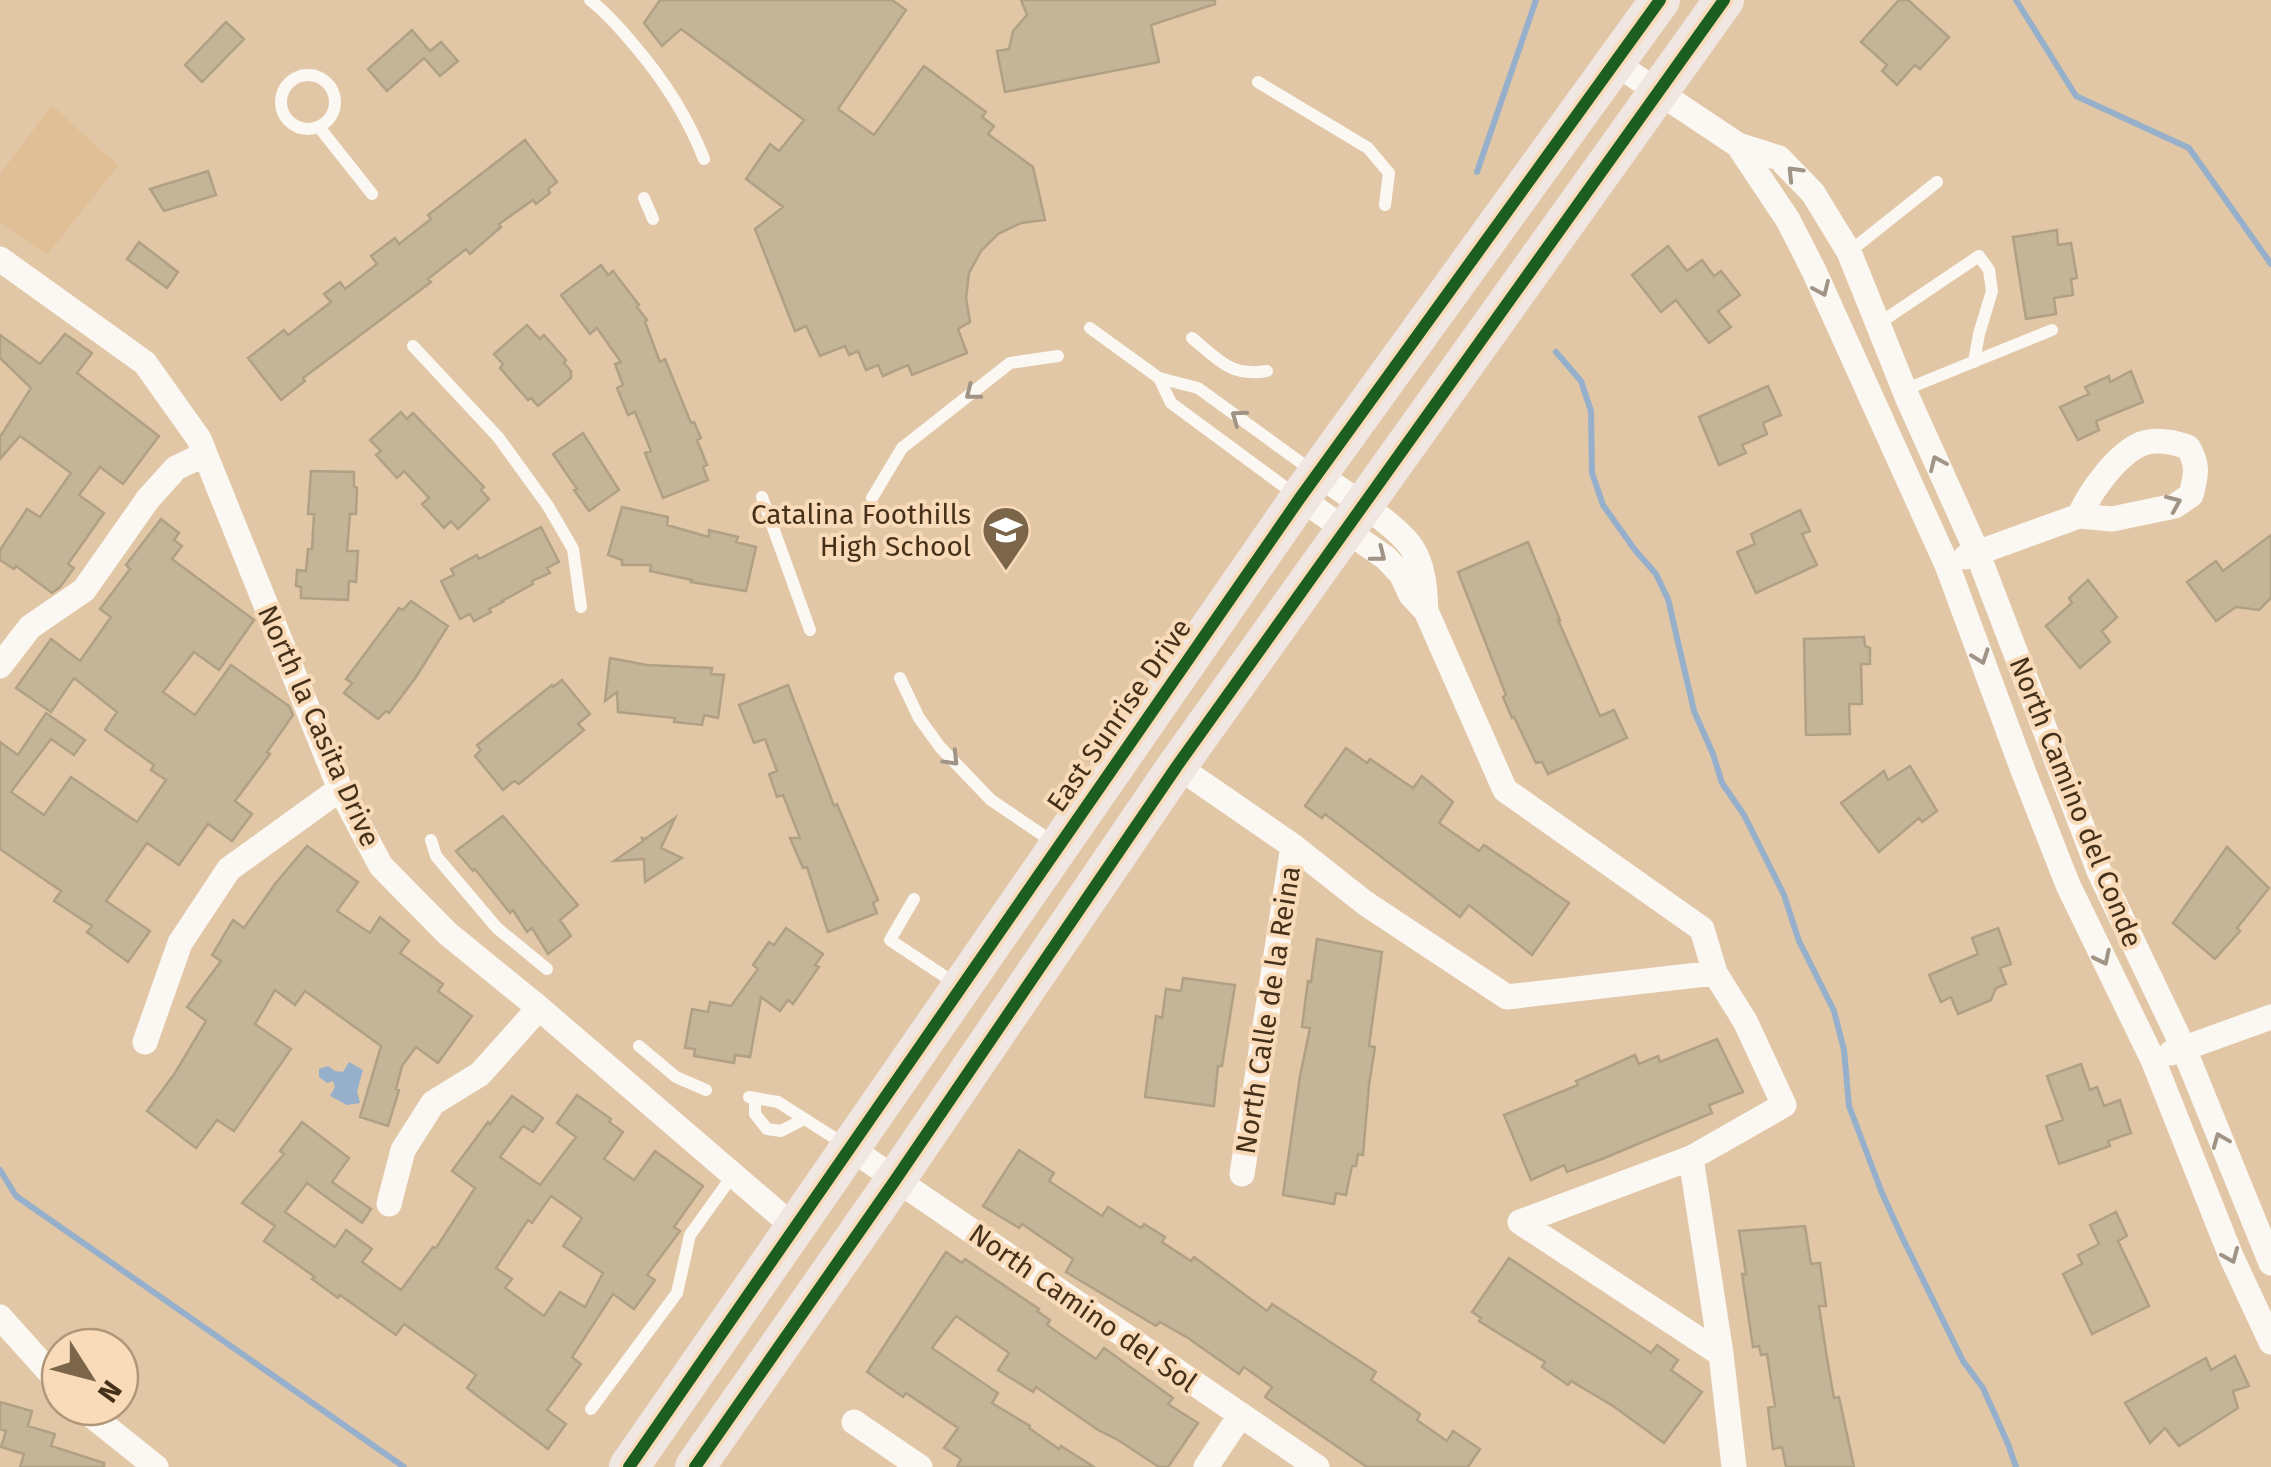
<svg xmlns="http://www.w3.org/2000/svg" width="2271" height="1467" viewBox="0 0 2271 1467" font-family="'Fira Sans',sans-serif">
<rect width="100%" height="100%" fill="#e2c7a6"/>
<path fill="#e0bf97" d="M52 105 118 166 47 255 0 222V174Z"/>
<path fill="#96b0cb" d="M349 1062 363 1070 357 1091 360 1103 347 1105 330 1096 335 1087 333 1081 327 1083 319 1077V1069L328 1066 335 1071 343 1072Z"/>
<g fill="none" stroke-linecap="round" stroke-linejoin="round">
<path stroke="#96b0cb" stroke-width="6" d="M2016 0 2076 96 2189 148 2271 264
M1477 172 1536 0
M1556 352 1581 381 1591 411 1592 473 1603 505 1635 550 1656 574 1668 599 1694 711 1713 754 1722 783 1744 815 1784 895 1799 941 1834 1011 1844 1050 1849 1106 1882 1193 1903 1239 1963 1361 1983 1388 2008 1444 2016 1467
M0 1170 16 1196 404 1467"/>
</g>
<path fill="#c5b598" stroke="#b0a084" stroke-width="2.5" fill-rule="evenodd" d="M660 0H892L906 10 838 109 874 135 924 66 986 112 982 117 994 126 988 134 1033 167 1045 220 1021 223 998 234 981 251 969 273 966 298 970 322 958 329 967 353 912 375 908 365 883 376 878 365 866 370 858 351 849 355 845 346 820 356 806 326 795 331 755 229 783 207 746 179 770 144 779 151 804 120 681 29 662 46 644 23Z
M1021 0H1215V4L1151 25 1159 62 1005 92 997 51 1009 49 1013 31 1027 15Z
M1899 0H1908L1949 37 1920 69 1915 65 1897 85 1882 71 1887 65 1861 42Z
M226 22 244 39 202 82 185 65Z
M412 30 430 51 441 42 458 61 440 76 424 58 387 91 368 69Z
M525 140 557 182 548 189 550 193 536 204 533 200 499 224 501 227 470 254 466 249 428 279 431 282 303 378 305 381 281 400 248 358 284 330 288 335 331 302 324 294 340 282 345 289 377 264 371 256 395 238 399 244 431 219 428 215Z
M208 171 216 195 164 211 150 189Z
M2057 230 2058 245 2071 243 2077 278 2071 279 2073 295 2054 298 2056 314 2026 319 2013 237Z
M139 242 178 272 167 288 127 259Z
M1668 246 1687 271 1702 260 1714 276 1721 271 1740 295 1718 311 1731 327 1709 343 1676 300 1661 312 1632 275Z
M601 265 608 275 613 271 639 305 637 307 647 320 645 322 660 362 665 359 691 423 694 422 701 438 697 440 707 465 703 467 708 480 663 498 645 453 651 451 635 412 628 415 617 388 623 385 615 364 621 362 597 328 590 334 561 295Z
M527 325 540 339 544 335 566 360 564 363 571 371V378L538 406 531 398 528 400 500 368 503 364 494 354Z
M65 334 92 353 77 373 159 436 123 484 100 467 79 495 104 513 68 564 74 568 60 587 52 593 16 566 14 569 0 560V550L27 509 40 517 71 473 20 436 0 459V437L31 388 0 358V335L40 364Z
M2131 371 2143 402 2096 421 2099 430 2078 440 2060 407 2089 394 2085 387 2109 376 2110 382Z
M1768 386 1781 415 1763 423 1767 434 1742 445 1746 453 1719 465 1699 417Z
M401 412 407 419 413 413 484 487 481 490 489 499 458 529 451 521 444 528 422 504 429 498 404 471 397 478 376 455 381 451 370 440Z
M583 433 619 490 589 511 574 490 577 489 553 454Z
M311 471 354 472V486L357 488 356 514H350L347 551H358L356 582 349 581 348 600 301 598V587L296 586 297 570 306 571 308 549H312L314 514H308Z
M622 507 668 517 667 525 709 537V530L738 537 736 542 756 547 746 591 691 582 692 580 650 571 651 565H622V560L608 555Z
M1800 510 1810 531 1802 534 1817 565 1756 593 1737 552 1755 544 1751 534Z
M161 519 179 533 174 540 182 546 172 559 254 620 219 670 194 652 163 692 195 715 231 665 289 706 293 715 267 752 270 754 235 801 252 814 232 841 208 824 179 865 147 843 106 901 150 931 128 962 87 932 92 926 54 901 61 891 0 849V742L18 755 46 713 85 740 74 755 51 739 11 792 44 815 71 777 137 822 166 780 151 770 154 765 105 730 117 712 74 678 51 712 16 688 51 639 80 661 111 617 100 609 130 569 126 565Z
M541 527 559 562 547 568 550 573 532 581 533 584 502 601 503 602 489 609 491 612 474 621 470 614 460 619 441 581 454 575 451 569 477 555 479 559Z
M2271 535V598L2259 610 2236 607 2216 621 2187 582 2216 561 2223 571Z
M1528 542 1560 620H1558L1600 716 1614 710 1627 738 1548 774 1542 762 1536 763 1514 717 1512 718 1503 697 1506 695 1458 572Z
M2088 580 2117 617 2102 631 2110 642 2080 668 2046 626 2072 603 2069 598Z
M411 601 448 626 416 677 389 713 386 711 378 719 344 693 352 683 346 679 399 608 403 610Z
M1864 637 1865 646 1870 648V664H1861L1862 704H1849L1850 734 1806 735 1804 639Z
M610 658 647 665 712 668 711 674 724 675 718 718 704 715 702 725 674 722 675 718 618 712 617 692 605 701Z
M562 680 590 714 578 724 584 730 519 784 514 781 503 790 475 756 481 750 477 745 552 685 553 687Z
M788 685 834 806 837 804 878 900 873 903 877 913 828 932 807 867 803 868 790 838H800L783 795 777 797 769 774 777 771 765 739 754 743 739 705Z
M1346 748 1367 763 1370 759 1413 788 1422 776 1453 802 1439 823 1479 851 1484 845 1569 903 1532 955 1469 905 1460 917 1325 814 1322 818 1305 806Z
M1910 766 1937 811 1922 822 1919 818 1879 852 1841 803 1884 771 1888 780Z
M503 816 578 905 560 920 571 936 548 954 532 928 527 932 513 910 510 913 475 869 473 871 456 851Z
M675 818 661 848 682 858 645 882 644 859 614 861 643 841 642 838 645 839Z
M307 846 358 882 337 911 370 933 380 917 409 941 400 953 443 984 438 991 472 1016 438 1063 416 1047 402 1066 396 1089 399 1090 388 1126 360 1117 381 1046 305 991 295 1005 275 990 255 1024 291 1049 234 1131 217 1120 196 1148 147 1111 175 1073 206 1021 187 1007 221 961 212 955 233 920 244 928 275 884Z
M2227 847 2269 888 2237 928 2240 931 2215 959 2173 923Z
M786 928 823 954 815 965 819 967 793 1004 788 1000 780 1011 761 997 750 1057 735 1055 734 1063 694 1056 695 1049 685 1048 692 1009 708 1012 710 1002 731 1006 758 969 753 965 769 942 774 945Z
M1998 928 2011 964 2000 968 2006 984 1996 988 1991 1000 1958 1014 1951 997 1941 1002 1929 975 1978 954 1972 938Z
M1317 939 1382 952 1369 1046 1375 1047 1369 1085 1363 1155 1358 1154 1356 1166H1352L1346 1195 1336 1193 1334 1204 1283 1195 1300 1076 1310 1028 1302 1027 1308 981 1311 982Z
M1183 978 1235 985 1222 1066H1218L1214 1106 1145 1097 1156 1016 1162 1018 1166 989 1181 991Z
M1717 1039 1743 1092 1709 1105 1712 1113 1602 1159 1567 1172 1564 1165 1531 1180 1504 1115 1578 1085 1576 1081 1635 1055 1639 1064 1658 1056 1660 1062Z
M2081 1064 2090 1090 2097 1087 2104 1106 2120 1100 2131 1133 2108 1141 2110 1146 2059 1164 2046 1126 2063 1120 2047 1076Z
M577 1095 611 1119 609 1122 623 1132 604 1159 634 1180 655 1151 703 1186 674 1227 680 1231 647 1275 655 1280 634 1309 613 1294 572 1357 581 1364 547 1410 566 1424 548 1449 467 1388 476 1375 404 1324 396 1335 340 1295 338 1298 312 1279 315 1277 264 1241 275 1226 242 1203 284 1154 280 1151 302 1122 349 1158 332 1182 371 1209 362 1223 307 1183 285 1212 335 1247 346 1230 372 1249 362 1262 401 1290 433 1247 436 1248 475 1188 452 1171 488 1122 490 1124 512 1096 543 1118 533 1132 523 1126 500 1157 540 1185 576 1137 557 1123ZM551 1196 582 1218 563 1246 603 1273 585 1307 560 1292 544 1316 505 1288 512 1279 496 1268 528 1220 532 1223Z
M1019 1150 1054 1173 1049 1181 1102 1216 1108 1207 1141 1228 1144 1224 1165 1237 1162 1242 1191 1261 1194 1257 1267 1311 1272 1304 1376 1372 1371 1380 1420 1414 1417 1420 1447 1441 1453 1431 1480 1449 1468 1467H1367L1265 1397 1272 1387 1244 1367 1239 1374 1188 1338 1160 1322 1156 1326 1066 1272 1073 1259 1022 1224 1019 1228 983 1206Z
M2116 1212 2127 1236 2118 1241 2149 1306 2092 1334 2063 1274 2082 1264 2078 1255 2099 1244 2090 1225Z
M1805 1226 1811 1264 1820 1263 1826 1306H1819L1827 1358 1834 1398 1839 1397 1854 1467H1786L1782 1447 1773 1449 1768 1408 1775 1406 1767 1354 1761 1355 1759 1346 1753 1347 1742 1274H1746L1739 1231Z
M946 1252 962 1263 965 1259 1039 1309 1037 1311 1050 1320 1047 1325 1096 1359 1104 1348 1173 1398 1168 1404 1198 1423 1168 1467H1159L1118 1440 1098 1430 1036 1387 1033 1392 998 1370 1009 1353 956 1316 932 1348 998 1393 992 1403 1030 1426 1029 1428 1059 1449 1061 1446 1094 1467H957L961 1459 944 1448 958 1428 906 1393 903 1397 867 1372Z
M1509 1258 1651 1353 1657 1345 1678 1360 1671 1370 1702 1392 1664 1443 1613 1406 1571 1381 1568 1385 1542 1367 1545 1362 1479 1321 1481 1318 1472 1312Z
M2235 1356 2249 1386 2233 1391 2238 1408 2179 1446 2165 1428 2150 1443 2125 1403 2206 1358 2211 1370Z
M0 1402 32 1411 28 1426 55 1434 51 1446 104 1463V1467H20L24 1454 1 1447 6 1431 0 1429Z"/>
<g fill="none" stroke-linecap="round" stroke-linejoin="round">
<path stroke="#fbf7f2" stroke-width="12" d="M590 0C607 13 620 28 634 45 664 80 687 115 704 159
M281 102a27 27 0 1 1 54 0a27 27 0 1 1-54 0Z
M1258 82 1368 148 1389 173 1385 205
M319 127 372 194
M644 198 653 219
M1849 252 1937 182
M1878 324 1979 256 1989 270 1992 291 1979 334 1974 362
M1090 328 1159 378
M1192 338C1219 360 1230 377 1267 371
M413 346 498 437 548 506 573 549 581 607
M1904 390 2052 330
M1297 496 1171 403 1159 378 1198 388 1311 470
M762 497 810 630
M872 498 902 448 1010 363 1058 356
M900 678 919 718 940 747 991 800 1056 844
M431 840 436 856 497 928 547 969
M914 899 890 940 956 984
M639 1046 676 1077 706 1090
M749 1097 778 1102 844 1144
M755 1098V1114L767 1129 781 1131 804 1119
M591 1409 677 1293 690 1235 733 1175"/>
<path stroke="#fbf7f2" stroke-width="25" d="M1615 63 1738 145 1779 158 1813 193 1849 252 1908 399 1977 552 2099 871 2184 1049 2271 1263
M1738 145 1788 220 1814 271 1947 565 2024 773 2068 885 2153 1060 2231 1256 2271 1342
M0 259 145 363 199 439 340 789 381 866 447 933 539 1008 795 1228
M1300 498 1386 558 1401 574 1411 595 1426 611C1425 589 1424 567 1412 548 1395 523 1344 493 1318 474
M1966 557 2079 516 2112 519 2175 506 2191 495C2196 475 2199 466 2188 447 2173 442 2156 438 2141 444 2116 455 2090 492 2079 516
M1426 611 1505 790 1702 929 1715 973 1745 1021 1784 1105 1691 1158 1520 1222 1721 1354 1734 1467
M0 666 30 627 84 590 148 499 176 468 205 454
M1177 766 1293 846 1365 903 1507 997 1715 973
M145 1042 180 943 229 869 340 789
M2171 1053 2271 1017
M850 1148 1317 1467
M1691 1158 1721 1354
M1242 1174 1293 846
M389 1204 403 1150 433 1103 480 1074 539 1008
M0 1317 60 1384
M81 1407 156 1467
M854 1422 920 1467
M1206 1467 1240 1416"/>
<path stroke="#f0e6e2" stroke-width="40" d="M629 1467 1300 498 1660 0
M695 1467 896 1179 1177 766 1724 0"/>
<g stroke="#f9dbb9" stroke-width="19">
<path id="cycleway" d="M629 1467 1300 498 1660 0
M695 1467 896 1179 1177 766 1724 0"/>
</g>
<use href="#cycleway" stroke="#1b5e20" stroke-width="12"/>
</g>
<defs><path id="oneway-chevron" d="M-2-3.5L2.5 0L-2 3.5" fill="none" stroke-width="1.6" stroke-linecap="round" stroke-linejoin="round" transform="scale(2.5)"/></defs>
<g stroke="#a09486">
<use href="#oneway-chevron" transform="translate(1794 173) rotate(-134)"/>
<use href="#oneway-chevron" transform="translate(1822 289) rotate(66)"/>
<use href="#oneway-chevron" transform="translate(972 393) rotate(142)"/>
<use href="#oneway-chevron" transform="translate(1238 417) rotate(-144)"/>
<use href="#oneway-chevron" transform="translate(1937 463) rotate(-114)"/>
<use href="#oneway-chevron" transform="translate(2174 503) rotate(-23)"/>
<use href="#oneway-chevron" transform="translate(1379 555) rotate(38)"/>
<use href="#oneway-chevron" transform="translate(1981 657) rotate(70)"/>
<use href="#oneway-chevron" transform="translate(952 759) rotate(46)"/>
<use href="#oneway-chevron" transform="translate(2103 958) rotate(64)"/>
<use href="#oneway-chevron" transform="translate(2220 1140) rotate(-112)"/>
<use href="#oneway-chevron" transform="translate(2231 1256) rotate(67)"/>
</g>
<defs>
<g id="school-pin" transform="scale(2.5)"><path d="M0 17L-7.5 6A9.5 9.5 0 1 1 7.5 6Z" fill="#7c664a" stroke="#f9dbb9"/><path d="M0-5L7-2L0 1L-7-2ZM-4 1L0 2.5L4 1V4Q0 6-4 4Z" fill="#fff"/></g>
</defs>
<g fill-rule="evenodd">
<use href="#school-pin" x="1006" y="530"/>
</g>
<g text-anchor="middle" dominant-baseline="central" stroke-width="8" stroke-linejoin="round" paint-order="stroke">
<g font-size="28" fill="#453119" stroke="#f9dbb9" text-anchor="end">
<text x="971" y="514">Catalina Foothills<tspan x="971" dy="32">High School</tspan></text>
</g>
<g font-size="28" fill="#453119" stroke="#f9dbb9">
<text transform="translate(1119 715) rotate(-55)">East Sunrise Drive</text>
<text transform="translate(319 726) rotate(66)">North la Casita Drive</text>
<text transform="translate(2076 802) rotate(68)">North Camino del Conde</text>
<text transform="translate(1268 1010) rotate(-81)">North Calle de la Reina</text>
<text transform="translate(1083 1308) rotate(35)">North Camino del Sol</text>
</g>
</g>
<g transform="translate(90 1377) rotate(126)"><circle r="48" fill="#f9dbb9" stroke="#b19779" stroke-width="2.5"/>
<path d="M0-8L18 38L0 25L-18 38Z" fill="#7c664a"/>
<text y="-15" font-size="28" font-weight="bold" text-anchor="middle" fill="#453119">N</text>
</g>
</svg>
